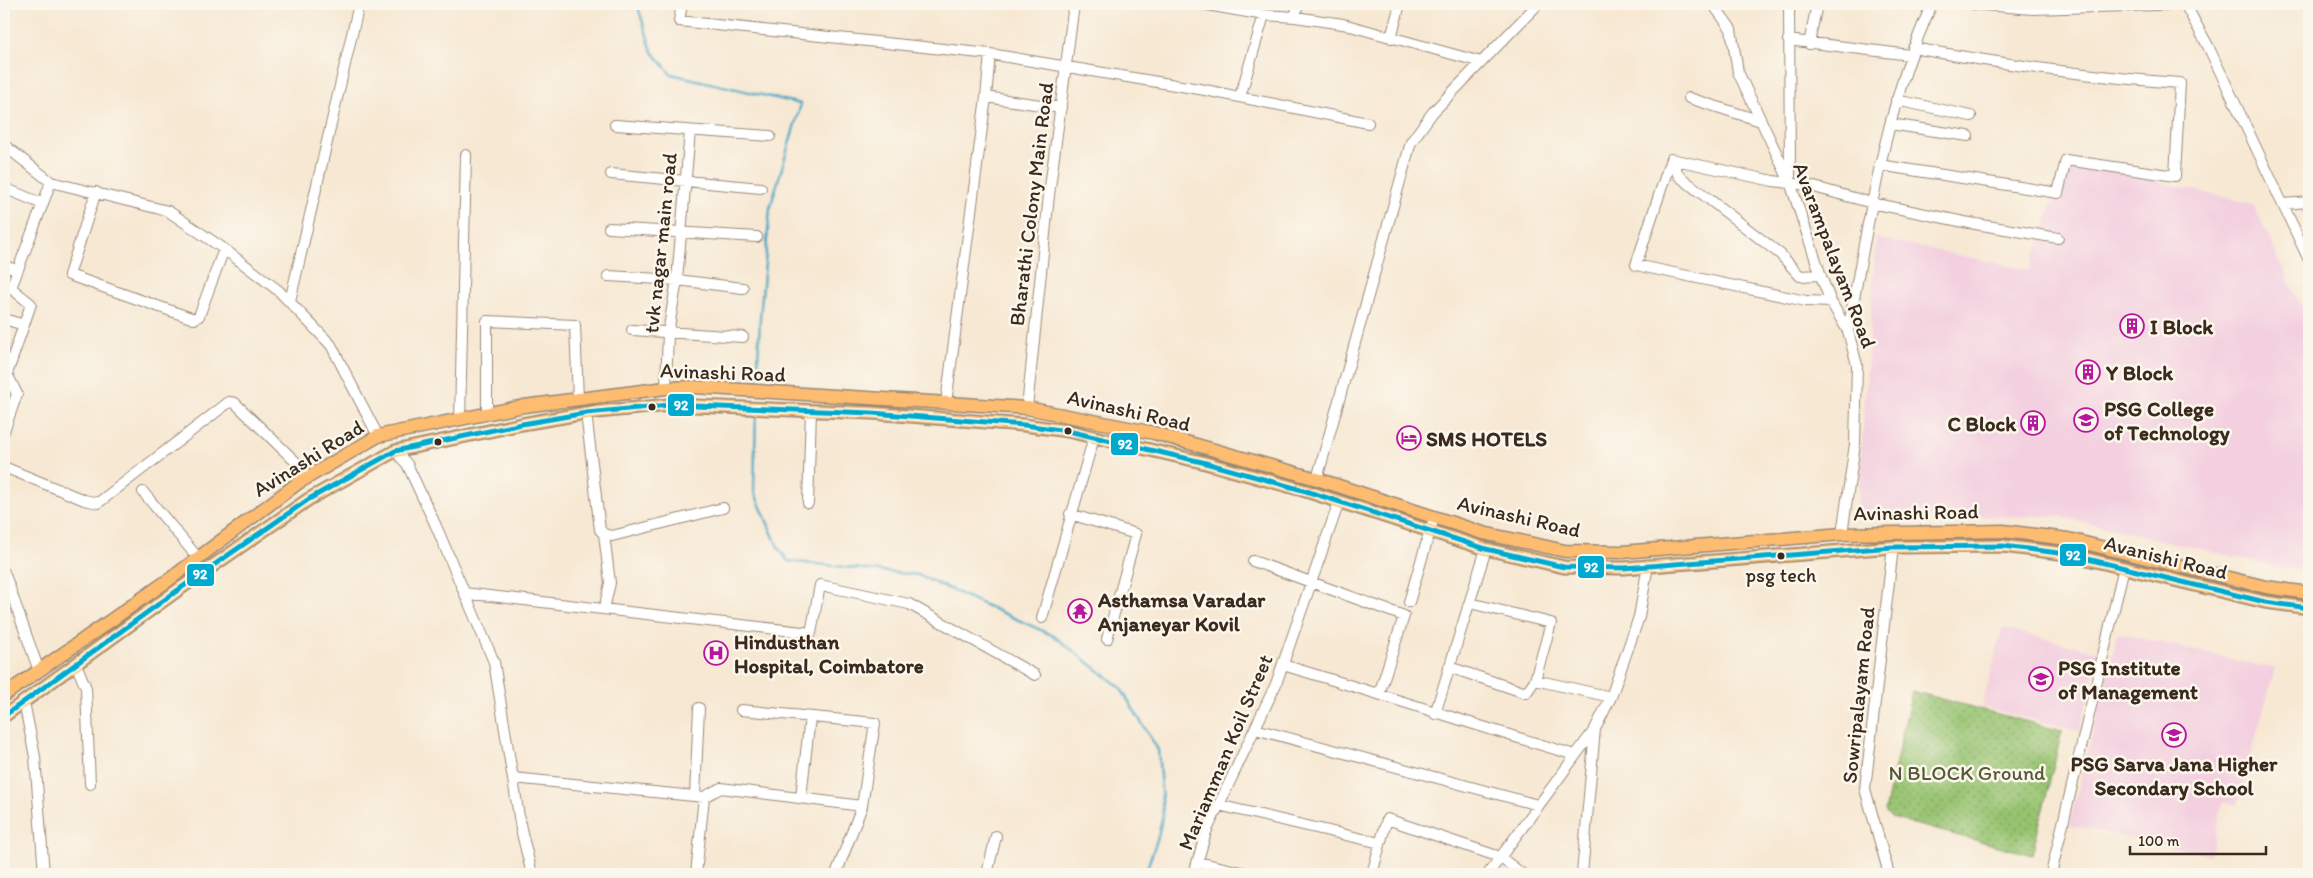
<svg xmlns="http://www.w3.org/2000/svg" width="2313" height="878" viewBox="0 0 2313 878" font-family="Itim,sans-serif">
<defs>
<pattern id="grass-dots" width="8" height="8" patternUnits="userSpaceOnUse" patternTransform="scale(1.25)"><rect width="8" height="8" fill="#97c370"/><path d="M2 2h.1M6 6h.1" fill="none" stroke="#7c9f5b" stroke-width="1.8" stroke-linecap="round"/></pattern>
</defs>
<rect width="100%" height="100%" fill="#fbf7ec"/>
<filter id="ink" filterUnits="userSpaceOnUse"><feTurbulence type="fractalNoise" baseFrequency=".02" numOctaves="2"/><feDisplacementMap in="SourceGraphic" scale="10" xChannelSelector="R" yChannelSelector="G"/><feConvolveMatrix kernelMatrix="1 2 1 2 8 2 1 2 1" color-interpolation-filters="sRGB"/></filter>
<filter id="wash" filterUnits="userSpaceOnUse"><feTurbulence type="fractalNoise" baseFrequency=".0096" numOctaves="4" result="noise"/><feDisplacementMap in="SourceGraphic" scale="20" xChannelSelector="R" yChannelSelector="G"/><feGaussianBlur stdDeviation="1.12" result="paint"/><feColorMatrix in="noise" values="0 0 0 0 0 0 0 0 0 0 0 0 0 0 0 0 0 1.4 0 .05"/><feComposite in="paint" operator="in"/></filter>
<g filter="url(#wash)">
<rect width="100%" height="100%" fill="#f7e8d3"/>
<path fill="#f3cfdf" d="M2066 160 2253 204 2309 323V571L2283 568 2057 516 1857 518 1876 238 2030 270Z
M2002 628 2099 652 2080 731 1982 707Z
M2118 633 2275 669 2237 805 2223 802 2210 855 2069 825Z"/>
<path fill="url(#grass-dots)" stroke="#697647" d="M1912 691 2062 731 2032 855 1891 818 1885 811Z"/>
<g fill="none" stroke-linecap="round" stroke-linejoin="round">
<path stroke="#46a6c5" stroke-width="2.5" d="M637 4 652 51 671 74 801 104 770 208 760 318 757 386
M756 412 754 491 778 547 788 561 918 575 1054 636 1120 687 1158 750 1163 814 1158 837 1145 874"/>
</g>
</g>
<g filter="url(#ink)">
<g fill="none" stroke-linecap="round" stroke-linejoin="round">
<g stroke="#998978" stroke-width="12">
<path id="minor" d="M682 4 679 21 990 54 1205 90 1368 123
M1202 4 1264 15 1295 17 1343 24 1481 62
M1713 4 1731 29 1738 72 1790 182 1822 279 1831 302 1848 331 1857 365 1855 444 1842 534
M1789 4 1790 178
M1973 4 2033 9 2186 4
M2185 4 2208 46 2309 260
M1295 17 1298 4
M1391 38 1400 4
M1788 40 1910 55
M1809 44 1817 4
M986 97 1061 108
M1240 97 1264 15
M1689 98 1761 121
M1896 100 1971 116
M1890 124 1968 136
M615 125 770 136
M4 145 51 182 168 211 224 249 279 291 331 345 378 436
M1671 159 1679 176 1780 254 1800 276 1820 275
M1879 165 2058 193 2066 160 2175 176 2180 83C2090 77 2002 64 1913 48
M611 174 761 188
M4 188 43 204
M96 192 69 275 194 319 199 316 224 249
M2283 204 2309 202
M609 228 757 237
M4 266 17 270
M608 276 677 280 743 288
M290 301 359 4
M1831 302 1806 301 1636 265 1671 159 1773 181 1807 185 1872 203 1964 222 2058 238
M4 319 24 325
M632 330 743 337
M1848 331C1869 220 1885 107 1932 4
M666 388 668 333 677 280 690 131
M946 403 986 97 990 54
M1027 408 1049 195 1074 4
M586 413 600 530 604 534 612 536 723 508
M487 414V321L575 325 578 399
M460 420 466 155
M4 431 17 394 7 374 31 304 11 288 51 182
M395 451 407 464 436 526 494 662 521 829 532 874
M4 467 84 500 98 503 229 402 235 403 298 464 308 477
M1317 479 1411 142 1433 112 1538 4
M143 492 198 558
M808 503 811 411
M1070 514 1136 534 1107 639
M604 534 610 583 604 609
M1253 561 1404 616 1379 694
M4 572 39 671
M464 593 811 633 820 585 909 604 1035 675
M1409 602 1432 524
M1470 603 1551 623 1535 680
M1042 618 1094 437
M76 664 86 688 90 784
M1283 665C1381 694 1477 726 1575 755
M1449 667 1526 693 1535 680 1611 697
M24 702 35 757 44 874
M741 710 875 723 862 806 836 874
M1435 714 1486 549
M1255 729 1538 805
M513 778 704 797 721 788 862 806
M695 796 699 708
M801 797 810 717
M1218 805 1380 843
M1198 862 1250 874
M696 874 704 797
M987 874 996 836
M1194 874 1206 832 1276 684 1339 502
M1372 874 1387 819 1500 857 1522 874
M1488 874 1595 729 1611 697 1639 617 1648 565
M1582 874 1595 729
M1889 874 1865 789 1893 547
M2051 874 2124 567"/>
</g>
<g stroke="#998978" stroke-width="15">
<path id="major" d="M4 695 170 579 298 483 378 436 524 406 666 388 694 387 1027 408 1154 433 1317 479 1483 533 1565 551 1622 552 1842 534 2003 531 2068 539 2266 587 2309 593
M4 716 178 590 309 499 395 451 522 424 586 413 670 405 872 413 1024 425 1068 431 1202 462 1306 491 1486 549 1564 567 1624 568 1893 547 2003 546 2067 554 2265 602 2309 608"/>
</g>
<use href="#minor" stroke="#fff" stroke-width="10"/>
<use href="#major" stroke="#fdbc6f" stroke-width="12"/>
<g stroke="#fbf7ec" stroke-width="9">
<path id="bus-1" d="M4 716 178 590 309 499 395 451 522 424 586 413 670 405 872 413 1024 425 1068 431 1202 462 1306 491 1486 549 1564 567 1624 568 1893 547 2003 546 2067 554 2265 602 2309 608"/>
</g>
<use href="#bus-1" stroke="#00a9ce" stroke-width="5"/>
</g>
</g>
<defs>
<g id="building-ring" transform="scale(1.25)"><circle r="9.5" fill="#fbf7ec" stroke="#b5179e" stroke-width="1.5"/><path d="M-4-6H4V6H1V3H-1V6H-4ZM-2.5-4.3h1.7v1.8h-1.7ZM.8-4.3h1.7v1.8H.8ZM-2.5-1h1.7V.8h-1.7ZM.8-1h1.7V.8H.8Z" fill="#b5179e"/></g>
<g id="university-ring" transform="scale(1.25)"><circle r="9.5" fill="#fbf7ec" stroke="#b5179e" stroke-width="1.5"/><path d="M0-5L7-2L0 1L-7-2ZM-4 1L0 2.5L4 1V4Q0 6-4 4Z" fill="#b5179e"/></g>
<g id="hotel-ring" transform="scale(1.25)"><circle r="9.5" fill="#fbf7ec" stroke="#b5179e" stroke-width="1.5"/><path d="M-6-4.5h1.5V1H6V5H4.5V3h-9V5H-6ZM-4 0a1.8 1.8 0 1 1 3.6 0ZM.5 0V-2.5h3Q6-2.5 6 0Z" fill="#b5179e"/></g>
<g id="temple-ring" transform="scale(1.25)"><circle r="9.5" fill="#fbf7ec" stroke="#b5179e" stroke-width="1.5"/><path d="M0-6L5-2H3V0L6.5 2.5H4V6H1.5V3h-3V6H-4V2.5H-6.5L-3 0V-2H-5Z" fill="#b5179e"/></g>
<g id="hospital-ring" transform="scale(1.25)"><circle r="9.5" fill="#fbf7ec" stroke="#b5179e" stroke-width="1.5"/><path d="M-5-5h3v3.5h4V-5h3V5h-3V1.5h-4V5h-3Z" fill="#b5179e"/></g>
<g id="school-ring" transform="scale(1.25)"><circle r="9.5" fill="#fbf7ec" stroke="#b5179e" stroke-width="1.5"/><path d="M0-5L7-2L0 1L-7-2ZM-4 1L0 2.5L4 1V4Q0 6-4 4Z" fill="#b5179e"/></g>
</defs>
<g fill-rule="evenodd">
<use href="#building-ring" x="2132" y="326"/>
<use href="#building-ring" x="2088" y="372"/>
<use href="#university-ring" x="2086" y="420"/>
<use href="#building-ring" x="2033" y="423"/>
<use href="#hotel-ring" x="1409" y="438"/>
<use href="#temple-ring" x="1080" y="611"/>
<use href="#hospital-ring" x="716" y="653"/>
<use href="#university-ring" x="2041" y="679"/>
<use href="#school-ring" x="2174" y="735"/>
</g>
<g fill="#3b2a1e" stroke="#fbf7ec" stroke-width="2">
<circle cx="652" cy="407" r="4.5"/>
<circle cx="1068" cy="431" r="4.5"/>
<circle cx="438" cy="442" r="4.5"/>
<circle cx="1781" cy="556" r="4.5"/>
</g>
<g text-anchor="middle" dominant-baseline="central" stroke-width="5" stroke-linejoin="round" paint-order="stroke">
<g font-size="20" fill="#3b2a1e" stroke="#fbf7ec">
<text x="1781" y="575">psg tech</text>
</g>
<g font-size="21" fill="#3b2a1e" stroke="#fbf7ec">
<text transform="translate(1031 204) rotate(-83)">Bharathi Colony Main Road</text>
<text transform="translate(660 243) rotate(-84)">tvk nagar main road</text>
<text transform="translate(1835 255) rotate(69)">Avarampalayam Road</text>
<text transform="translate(723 372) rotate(2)">Avinashi Road</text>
<text transform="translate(1129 410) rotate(13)">Avinashi Road</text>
<text transform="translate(308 458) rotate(-32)">Avinashi Road</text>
<text transform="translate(1916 512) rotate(-1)">Avinashi Road</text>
<text transform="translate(1519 516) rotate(13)">Avinashi Road</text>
<text transform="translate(2166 557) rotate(14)">Avanishi Road</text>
<text transform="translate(1858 695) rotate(-84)">Sowripalayam Road</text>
<text transform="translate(1225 752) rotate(-67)">Mariamman Koil Street</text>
</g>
<g font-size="21" font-weight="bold" fill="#3b2a1e" stroke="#fbf7ec" text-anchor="start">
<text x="2150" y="326">I Block</text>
<text x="2106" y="372">Y Block</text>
<text x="2104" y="408">PSG College<tspan x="2104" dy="24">of Technology</tspan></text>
<text x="2016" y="423" text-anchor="end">C Block</text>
<text x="1426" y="438">SMS HOTELS</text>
<text x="1098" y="599">Asthamsa Varadar<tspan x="1098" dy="24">Anjaneyar Kovil</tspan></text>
<text x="734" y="641">Hindusthan<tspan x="734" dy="24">Hospital, Coimbatore</tspan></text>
<text x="2058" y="667">PSG Institute<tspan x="2058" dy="24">of Management</tspan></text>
<text x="2174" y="763" text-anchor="middle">PSG Sarva Jana Higher<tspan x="2174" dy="24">Secondary School</tspan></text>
</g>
<g font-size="21" fill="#575837" stroke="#fbf7ec">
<text x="1967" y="772">N BLOCK Ground</text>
</g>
</g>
<g stroke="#fbf7ec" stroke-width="2">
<rect x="667" y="393" width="28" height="24" rx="5" fill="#00a9ce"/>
<rect x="1110" y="432" width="29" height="24" rx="5" fill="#00a9ce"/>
<rect x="2059" y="543" width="28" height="24" rx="5" fill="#00a9ce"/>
<rect x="1577" y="555" width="28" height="24" rx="5" fill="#00a9ce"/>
<rect x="186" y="563" width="29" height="24" rx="5" fill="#00a9ce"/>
</g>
<g font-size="14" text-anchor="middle" font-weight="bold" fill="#fff">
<text x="681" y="410">92</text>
<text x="1125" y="449">92</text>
<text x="2073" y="560">92</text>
<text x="1591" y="572">92</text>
<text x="200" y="579">92</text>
</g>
<rect width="2313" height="878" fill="none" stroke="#fbf7ec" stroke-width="20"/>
<path d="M2130 846v8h136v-8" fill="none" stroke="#3b2a1e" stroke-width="2.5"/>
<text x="2138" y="846" font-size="15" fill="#3b2a1e" stroke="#fbf7ec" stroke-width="4" paint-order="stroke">100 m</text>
</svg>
